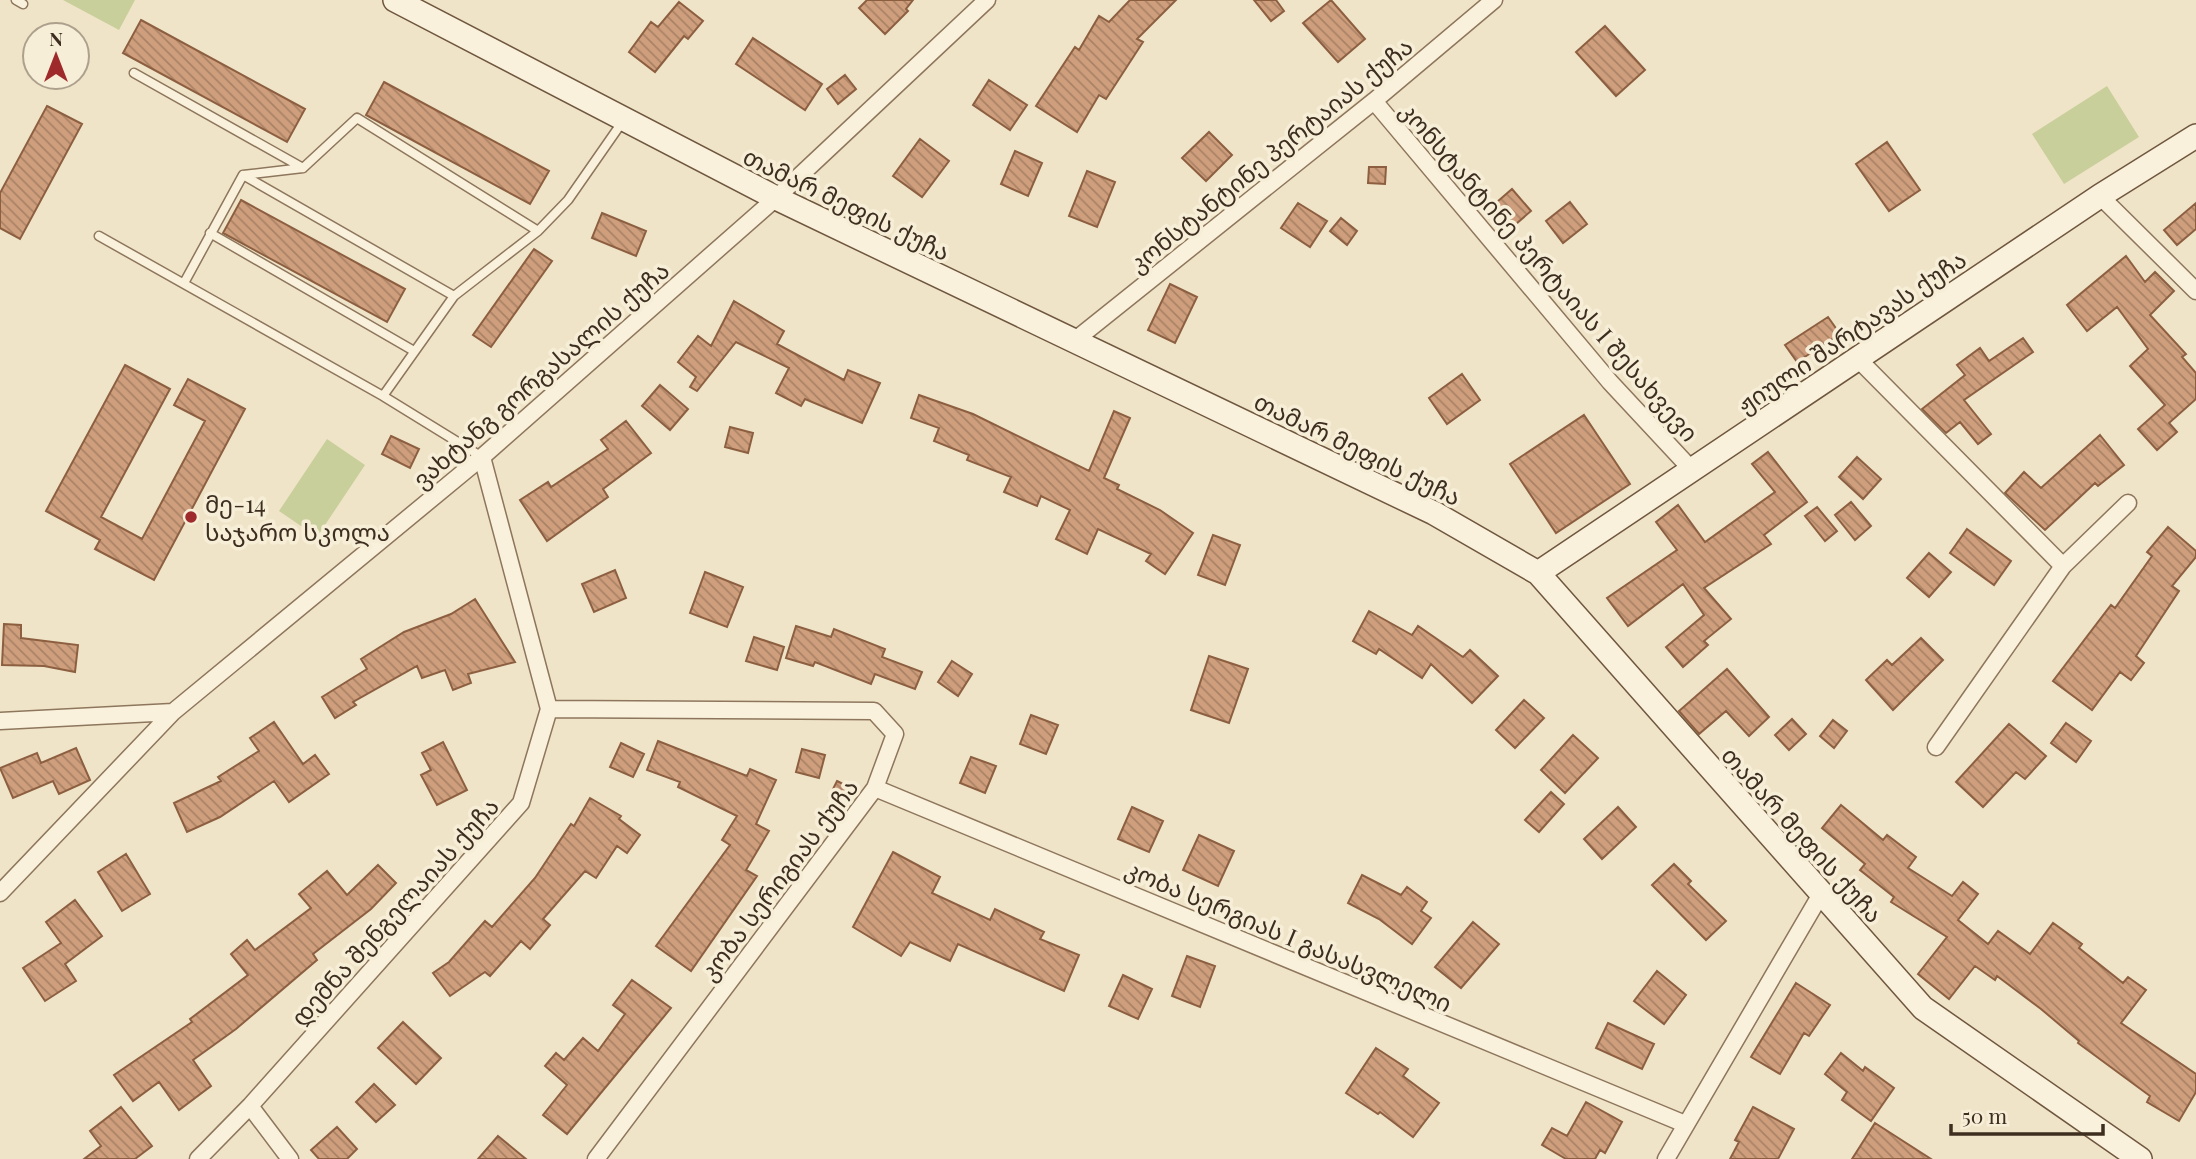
<svg xmlns="http://www.w3.org/2000/svg" width="2196" height="1159" viewBox="0 0 2196 1159" font-family="'Playfair Display','Noto Sans Georgian',serif">
<defs>
<pattern id="building-back-hatch" width="6" height="6" patternUnits="userSpaceOnUse" patternTransform="scale(1.75)"><rect width="6" height="6" fill="#cf9f7d"/><path d="M-1 5l2 2M0 0l6 6M5-1l2 2" fill="none" stroke="#a98266"/></pattern>
</defs>
<rect width="100%" height="100%" fill="#f0e4c8"/>
<path fill="#c9cf9b" d="M63 0H135L119 30Z
M2107 86 2139 137 2064 184 2032 134Z
M327 439 365 465 317 537 279 511Z"/>
<path fill="url(#building-back-hatch)" stroke="#8d5f41" stroke-width="2" d="M867 0H913L906 9 908 11 885 34 859 8Z
M1130 0H1176L1137 39 1143 42 1106 99 1099 95 1077 132 1036 106 1075 47 1079 50 1099 16 1109 22Z
M1254 0H1276L1284 11 1271 21Z
M1331 0 1365 39 1338 62 1303 23Z
M679 2 703 21 688 39 684 36 655 72 629 52 651 22 658 27Z
M141 20 305 109 287 142 123 53Z
M1605 26 1645 70 1616 96 1576 52Z
M753 38 822 84 805 110 736 64Z
M845 75 856 89 838 104 827 89Z
M989 80 1027 105 1010 130 973 105Z
M384 82 549 171 530 204 366 115Z
M47 106 82 124 20 239 0 228V193Z
M1209 132 1232 155 1206 181 1182 158Z
M920 139 949 161 922 197 893 176Z
M1887 142 1920 190 1889 211 1856 164Z
M1015 151 1042 163 1028 196 1001 184Z
M1369 167H1386L1385 184 1368 183Z
M1087 171 1115 182 1097 227 1069 216Z
M1512 189 1531 211 1509 230 1490 208Z
M241 200 405 289 387 322 223 233Z
M1570 202 1587 224 1563 243 1546 221Z
M1298 203 1327 221 1310 247 1281 228Z
M2196 203V229L2177 245 2164 230Z
M602 213 646 231 636 256 592 238Z
M1341 218 1357 231 1347 245 1330 231Z
M534 249 552 261 491 347 473 335Z
M2126 256 2145 282 2155 272 2174 291 2150 315 2186 354 2182 357 2196 373V399L2169 423 2177 432 2157 450 2138 429 2165 405 2130 366 2148 349 2117 307 2087 331 2067 305Z
M1170 284 1197 297 1175 343 1148 330Z
M734 301 784 331 777 344 844 380 848 370 880 383 862 423 805 399 801 406 776 393 789 368 736 342 697 391 690 387 696 377 678 362 698 336 711 346Z
M1828 317 1840 334 1797 362 1785 345Z
M2023 338 2033 352 1964 400 1991 434 1978 444 1960 422 1946 433 1922 409 1965 375 1957 365 1980 348 1989 361Z
M125 365 170 389 101 517 142 539 205 421 174 405 188 379 245 409 154 580 95 549 100 540 46 511Z
M1462 374 1480 400 1447 424 1429 398Z
M660 385 688 409 670 430 642 406Z
M919 395 973 414 1089 471 1114 411 1130 418 1104 478 1119 485 1117 489 1160 510 1193 533 1165 574 1146 561 1151 554 1098 529 1087 554 1056 539 1070 510 1041 496 1037 506 1004 492 1011 477 967 460 969 455 934 441 939 428 911 418Z
M1584 415 1630 484 1556 533 1510 464Z
M626 421 651 453 603 489 608 497 547 541 520 500 548 482 551 487 608 449 601 440Z
M730 427 753 433 748 453 725 447Z
M2100 435 2124 465 2098 486 2095 483 2045 530 2005 493 2024 472 2041 488Z
M391 436 419 449 410 468 382 454Z
M1768 452 1807 502 1764 535 1771 544 1704 588 1731 619 1704 641 1708 645 1683 667 1666 647 1704 615 1683 584 1628 626 1607 598 1677 550 1656 522 1678 505 1705 542 1775 492 1752 464Z
M1857 457 1881 479 1863 499 1839 477Z
M1851 502 1871 526 1855 540 1835 515Z
M1817 507 1837 531 1825 541 1805 516Z
M2168 527 2196 551V557L2172 586 2179 591 2136 656 2144 663 2131 680 2120 672 2092 710 2053 681 2111 605 2115 608 2152 556 2147 552Z
M1967 529 2011 561 1994 585 1950 553Z
M1213 535 1240 545 1225 585 1198 575Z
M1929 553 1951 572 1929 597 1907 578Z
M615 570 626 598 594 612 582 584Z
M705 572 743 587 727 627 690 613Z
M475 599 515 662 468 674 471 683 453 690 445 670 422 678 417 666 353 702 356 705 335 718 322 697 367 669 361 659 404 632 451 614Z
M1369 611 1412 635 1418 626 1463 657 1470 650 1498 676 1472 703 1431 664 1422 678 1379 649 1376 654 1353 641Z
M4 624 21 625V638L78 645 75 672 44 666 2 665Z
M796 626 831 637 834 629 885 649 882 657 922 672 915 689 875 674 871 684 815 662 813 666 786 658Z
M754 637 784 647 777 670 746 661Z
M1921 638 1943 660 1893 710 1866 680 1887 660 1892 665Z
M1209 656 1248 669 1229 723 1191 710Z
M952 661 972 674 958 696 938 682Z
M1727 669 1769 717 1749 736 1726 711 1699 734 1679 711Z
M1524 700 1544 718 1515 748 1496 730Z
M1031 715 1058 725 1046 754 1020 744Z
M1792 719 1806 734 1789 750 1775 735Z
M1833 720 1847 731 1834 748 1820 736Z
M274 722 303 764 315 755 329 774 289 802 274 781 220 817 187 832 174 803 221 781 218 777 259 751 250 738Z
M2066 723 2091 741 2076 762 2051 743Z
M2009 724 2046 756 2025 779 2016 772 1983 807 1956 782Z
M1573 735 1598 758 1565 793 1541 770Z
M658 741 747 776 750 769 776 780 756 824 769 831 746 870 757 876 691 971 656 946 730 845 722 840 737 816 678 787 680 782 647 770Z
M443 742 467 790 437 805 421 775 431 770 422 753Z
M621 743 644 754 633 777 610 767Z
M76 748 90 780 59 794 53 781 13 798 0 768 37 753 41 763Z
M802 749 825 755 819 778 796 772Z
M971 757 996 766 985 793 960 783Z
M837 781 851 788 843 804 829 797Z
M1551 792 1564 804 1539 832 1525 820Z
M590 798 621 816 619 819 640 835 627 853 617 846 596 878 585 871 543 919 550 925 530 949 521 941 490 976 485 972 450 996 433 973 449 962 485 921 492 927 535 878 571 824 574 826Z
M1841 805 1883 840 1887 835 1916 857 1908 868 1952 896 1963 882 1978 894 1958 920 1988 944 1998 931 2030 954 2053 923 2082 944 2079 948 2123 983 2128 977 2146 990 2121 1023 2196 1074V1092L2179 1121 2147 1102 2150 1096 2078 1043 2079 1041 2041 1009 1997 976 1995 980 1975 966 1949 999 1918 974 1947 937 1891 902 1894 897 1860 870 1865 864 1822 828Z
M1132 807 1163 821 1149 852 1118 839Z
M1618 807 1636 827 1602 859 1584 839Z
M1199 835 1234 851 1218 886 1183 870Z
M893 852 940 877 932 893 990 920 995 909 1044 932 1040 939 1079 955 1064 991 958 944 950 961 910 942 901 956 853 927Z
M126 854 150 894 122 911 98 872Z
M1674 864 1691 881 1688 884 1726 921 1706 940 1652 885Z
M378 865 396 883 371 909 313 954 317 960 236 1029 193 1060 211 1086 179 1110 159 1082 133 1101 114 1075 192 1022 190 1019 248 975 231 954 247 940 255 950 311 908 299 894 327 871 347 895Z
M1362 875 1401 895 1407 887 1427 902 1421 911 1431 918 1412 944 1379 919 1348 903Z
M75 900 102 936 65 964 76 981 45 1001 23 968 61 943 46 922Z
M1473 922 1499 944 1461 988 1435 967Z
M1187 956 1215 966 1200 1007 1172 996Z
M1657 971 1686 995 1664 1024 1634 1001Z
M1123 975 1152 989 1138 1019 1109 1006Z
M632 980 671 1008 567 1134 543 1115 567 1085 545 1066 556 1053 564 1060 583 1038 598 1051 625 1014 613 1005Z
M1796 983 1830 1005 1809 1036 1804 1033 1780 1074 1751 1057Z
M403 1022 441 1058 416 1084 378 1048Z
M1608 1023 1654 1044 1642 1069 1596 1048Z
M1376 1048 1408 1069 1403 1076 1439 1103 1413 1137 1380 1112 1378 1114 1346 1093Z
M1841 1053 1863 1071 1865 1067 1894 1088 1871 1121 1842 1100 1847 1092 1825 1074Z
M374 1084 395 1105 376 1122 356 1102Z
M1586 1102 1622 1122 1605 1153 1600 1150 1595 1159H1566L1542 1145 1552 1128 1567 1136Z
M121 1107 152 1146 135 1159H84L101 1146 90 1131Z
M1753 1107 1794 1129 1778 1159H1730L1739 1142 1735 1140Z
M1875 1123 1931 1159H1852Z
M337 1127 357 1149 347 1159H319L311 1150Z
M498 1136 526 1159H478Z"/>
<g fill="none" stroke-linecap="round" stroke-linejoin="round">
<g stroke="#8d765c" stroke-width="11">
<path id="lane" d="M16 0 23 4
M134 73 303 168
M243 175 454 296
M210 233 414 351
M99 236 383 396 482 457
M184 283 243 175 303 168 357 118 538 231
M383 396 454 296 538 231 568 200 623 121"/>
</g>
<g stroke="#8d765c" stroke-width="19">
<path id="street" d="M1374 101 1610 382 1692 470
M2100 196 2196 291
M1074 341 1374 101 1494 0
M1858 359 2063 566 2128 503
M549 709 874 711 895 734 875 788 596 1159
M0 721 173 712 482 457 776 198 987 0
M1936 747 2063 566
M875 788 1685 1124
M0 893 173 712
M250 1106 290 1159
M198 1159 250 1106 521 803 549 709 482 457
M1666 1159 1821 894"/>
</g>
<g stroke="#6f573f" stroke-width="26">
<path id="secondary" d="M395 0 776 198 1434 513 1538 573 1923 1008 2140 1159
M1538 573 2100 196 2196 136"/>
</g>
<use href="#lane" stroke="#faf1dc" stroke-width="8"/>
<use href="#street" stroke="#faf1dc" stroke-width="16"/>
<use href="#secondary" stroke="#faf1dc" stroke-width="23"/>
</g>
<circle fill="#9e2a2b" stroke="#f7eed8" stroke-width="2.5" cx="191" cy="517" r="7"/>
<g text-anchor="middle" dominant-baseline="central" stroke-width="7" stroke-linejoin="round" paint-order="stroke">
<g font-size="24" fill="#3d2e20" stroke="#f7eed8">
<text transform="translate(1270 154) rotate(-39)">კონსტანტინე პერტაიას ქუჩა</text>
<text transform="translate(847 203) rotate(26)">თამარ მეფის ქუჩა</text>
<text transform="translate(1550 271) rotate(49)">კონსტანტინე პერტაიას I შესახვევი</text>
<text transform="translate(1851 331) rotate(-34)">ჟიული შარტავას ქუჩა</text>
<text transform="translate(540 374) rotate(-41)">ვახტანგ გორგასალის ქუჩა</text>
<text transform="translate(1358 448) rotate(26)">თამარ მეფის ქუჩა</text>
<text transform="translate(1803 834) rotate(48)">თამარ მეფის ქუჩა</text>
<text transform="translate(778 879) rotate(-53)">კობა სერიგიას ქუჩა</text>
<text transform="translate(394 911) rotate(-48)">დემნა შენგელაიას ქუჩა</text>
<text transform="translate(1289 935) rotate(23)">კობა სერგიას I გასასვლელი</text>
</g>
<g font-size="24" fill="#3d2e20" stroke="#f7eed8" text-anchor="start">
<text x="205" y="503">მე-14<tspan x="205" dy="28">საჯარო სკოლა</tspan></text>
</g>
</g>
<g transform="translate(56 56)"><circle r="33" fill="#f7eed8" stroke="#ada18e" stroke-width="2"/>
<path d="M0-5L12 26L0 18L-12 26Z" fill="#9e2a2b"/>
<text y="-10" font-size="19" font-weight="bold" text-anchor="middle" fill="#3d2e20">N</text>
</g>
<path d="M1951 1124v10h152v-10" fill="none" stroke="#3d2e20" stroke-width="3.5"/>
<text x="1962" y="1124" font-size="21" fill="#3d2e20" stroke="#f7eed8" stroke-width="5" paint-order="stroke">50 m</text>
</svg>
